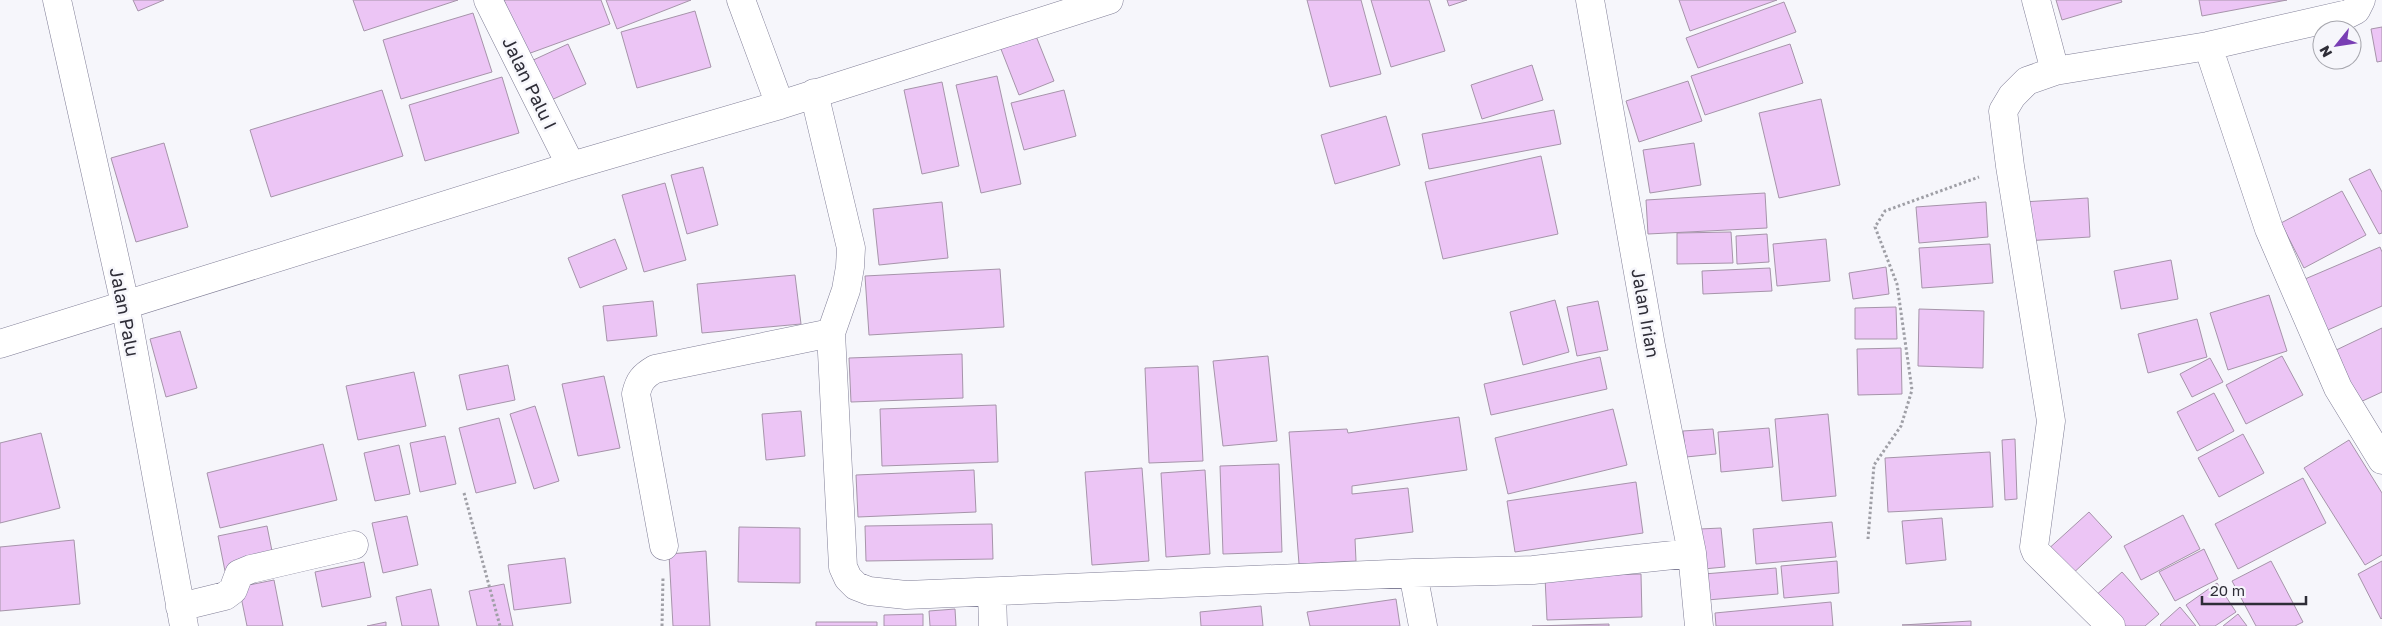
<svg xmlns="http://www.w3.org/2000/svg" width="2382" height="626" viewBox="0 0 2382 626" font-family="'Golos Text',sans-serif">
<rect width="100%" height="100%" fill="#f6f6fb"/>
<path fill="#ecc5f5" stroke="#a694aa" d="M133 0H164L138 11Z
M353 0H458L364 31Z
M504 0H601L610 24 525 55Z
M606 0H691L617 29Z
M1307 0H1361L1381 74 1330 87Z
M1371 0H1429L1445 51 1391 67Z
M1447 0H1467L1449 6Z
M1679 0H1777L1690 31Z
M2056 0H2121L2122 2 2062 20Z
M2199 0H2287L2202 16Z
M1784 2 1796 32 1698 68 1686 38Z
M695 11 711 67 637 88 621 32Z
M473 13 492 72 401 99 383 40Z
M1032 26 1054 81 1019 95 997 39Z
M2382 27V61L2377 62 2371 29Z
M568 44 586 84 547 102 529 62Z
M1790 44 1803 83 1705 115 1691 76Z
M1532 65 1543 100 1482 119 1471 85Z
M997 76 1021 184 981 193 956 85Z
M502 77 519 133 425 161 409 105Z
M1688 81 1702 121 1639 142 1626 101Z
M942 82 959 166 922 174 904 90Z
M382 90 403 156 271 197 250 130Z
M1064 90 1076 136 1024 150 1011 103Z
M1821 99 1840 185 1779 198 1759 113Z
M1554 110 1561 144 1429 169 1422 134Z
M1386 116 1400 165 1335 184 1321 135Z
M164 143 188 227 136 242 111 158Z
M1694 143 1701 185 1650 193 1643 150Z
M1541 156 1558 234 1443 259 1425 182Z
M703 167 718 225 687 234 671 175Z
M2370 169 2382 192V233L2379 234 2349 179Z
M665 183 686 260 644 272 622 195Z
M2342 191 2366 235 2304 268 2281 223Z
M1765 193 1767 228 1648 234 1646 200Z
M2088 198 2090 237 2025 241 2023 202Z
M942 202 948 258 879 265 873 209Z
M1986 202 1988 237 1919 243 1916 207Z
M1731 232 1733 263 1677 264V233Z
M1767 234 1769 262 1737 264 1736 236Z
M615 239 627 269 580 288 568 258Z
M1826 239 1830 281 1777 286 1773 244Z
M1990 244 1993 283 1922 288 1919 248Z
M2380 247 2382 252V306L2321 333 2298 282Z
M2171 260 2178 299 2121 309 2114 271Z
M1886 267 1889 294 1853 299 1849 273Z
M1770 268 1772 291 1703 294 1702 271Z
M1000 269 1004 327 869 335 865 276Z
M795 275 801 324 702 333 697 284Z
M2269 295 2287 351 2228 370 2210 313Z
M1555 300 1569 352 1523 365 1510 312Z
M653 301 657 336 607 341 603 306Z
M1598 301 1608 350 1577 356 1567 307Z
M1896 307 1897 339H1855V308Z
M1919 309 1984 311 1983 368 1918 366Z
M2197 319 2207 357 2148 373 2138 334Z
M2382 328V392L2356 404 2330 353Z
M180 331 197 388 166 397 150 339Z
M1901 348 1902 394 1858 395 1857 349Z
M962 354 963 398 851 402 849 358Z
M1268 356 1277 441 1223 446 1213 361Z
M2282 356 2303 395 2246 424 2226 385Z
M1600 357 1607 389 1491 415 1484 384Z
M2210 358 2223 382 2192 397 2180 374Z
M508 365 515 400 467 410 459 375Z
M1198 366 1203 461 1149 463 1145 368Z
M414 372 426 426 358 440 346 386Z
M604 376 620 448 578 456 562 384Z
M2214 393 2234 431 2197 451 2177 412Z
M996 405 998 462 882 466 880 409Z
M535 406 559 481 534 489 510 414Z
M1613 409 1627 465 1508 494 1495 438Z
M801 411 805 456 766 460 762 414Z
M1828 414 1836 496 1782 501 1775 419Z
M1459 417 1467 470 1352 486V494L1408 488 1413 532 1355 539 1356 561 1299 564 1289 432 1347 429 1348 433Z
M499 418 516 483 476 493 459 428Z
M1769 428 1773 467 1721 472 1718 432Z
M1713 429 1716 454 1686 457 1683 431Z
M41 433 60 508 0 523V443Z
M2243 434 2264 473 2219 497 2198 458Z
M445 436 456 484 420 492 410 443Z
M2015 439 2017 499 2005 500 2002 440Z
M2349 440 2382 493V555L2365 565 2304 468Z
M323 444 337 500 220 528 207 473Z
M399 445 410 494 375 501 364 453Z
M1990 452 1993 507 1888 512 1885 458Z
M1279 464 1282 552 1223 554 1220 466Z
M1142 468 1149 561 1092 565 1085 472Z
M974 470 976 512 858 517 856 475Z
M1205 470 1210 554 1166 557 1161 473Z
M2303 478 2326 523 2238 569 2215 524Z
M1636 482 1643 533 1515 552 1507 501Z
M2089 512 2112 537 2069 577 2045 552Z
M2183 515 2200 549 2141 580 2124 546Z
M407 516 418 565 383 573 372 523Z
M1942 518 1946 560 1906 564 1902 521Z
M1832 522 1836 557 1756 564 1753 529Z
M992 524 993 559 866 561 865 526Z
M267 526 274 561 225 571 218 536Z
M739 527 800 528V583L738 582Z
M1721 528 1725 567 1703 569 1700 529Z
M74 540 80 604 0 611V547Z
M2204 549 2218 579 2175 601 2159 572Z
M706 551 710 626H673L669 554Z
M565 558 571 603 514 610 508 565Z
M1837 561 1839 593 1784 598 1781 566Z
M2271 561 2303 622 2295 626H2256L2232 581Z
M2382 561V618L2381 619 2358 574Z
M364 562 371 597 322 607 315 572Z
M1776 568 1778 594 1707 600 1704 574Z
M2122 572 2159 614 2145 626H2120L2094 597Z
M1641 574 1642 617 1547 620 1545 577Z
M274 580 283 626H247L239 587Z
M2217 583 2236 612 2215 626H2200L2186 605Z
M504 584 513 626H477L469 591Z
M431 589 439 626H402L396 597Z
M1396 599 1400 626H1310L1307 612Z
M1831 602 1833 626H1716L1715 613Z
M1261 606 1263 626H1201L1200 612Z
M2180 607 2196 626H2161L2160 625Z
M955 609 956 626H930L929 611Z
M923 614V626H884V615Z
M2238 614 2247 626H2223Z
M1971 621V626L1902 625Z
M386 622V626H367Z
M816 622H877V626H816Z
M1609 624V626H1532Z"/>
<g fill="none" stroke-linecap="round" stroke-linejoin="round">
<g stroke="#817f97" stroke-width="29">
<path id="minor" d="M57 0 125 304 184 626
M488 0 571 166
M741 0 780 105
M1590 0 1651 346 1692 553 1699 626
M2036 0 2055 71 2208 46 2348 14 2356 10 2361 0
M2208 46 2269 229 2338 388 2382 460
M2055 71 2027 81 2012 96 2003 111 2010 166 2051 421 2034 547 2036 552 2111 626
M814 93 851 248 850 267 846 290 831 333 843 567 848 578 856 586 869 591 906 595 1413 573 1533 570 1692 553
M0 344 571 166 780 105 1109 0
M664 546 636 394C639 381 643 376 655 369L831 333
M1413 573 1423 626
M992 593 993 626
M180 607 225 596 233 590 239 574 251 569 354 545"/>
</g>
<path stroke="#9f9fa6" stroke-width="3" stroke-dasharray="2.5 2.5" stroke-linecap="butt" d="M464 493 500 626
M1868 539 1874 465 1901 426 1912 390 1897 284 1875 227 1885 211 1979 177
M662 626 663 577"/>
<use href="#minor" stroke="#fff" stroke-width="28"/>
</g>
<g text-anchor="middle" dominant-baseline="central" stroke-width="5" stroke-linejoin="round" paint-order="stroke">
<g font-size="18" fill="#2e2d37" stroke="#f6f6fb">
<text transform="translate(530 83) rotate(64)">Jalan Palu I</text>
<text transform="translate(125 312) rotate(79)">Jalan Palu</text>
<text transform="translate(1646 313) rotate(80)">Jalan Irian</text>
</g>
</g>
<g transform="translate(2337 45) rotate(240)"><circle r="24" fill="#f6f6fb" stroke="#a6a6ad"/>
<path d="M0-4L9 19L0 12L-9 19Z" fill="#793eb4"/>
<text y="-8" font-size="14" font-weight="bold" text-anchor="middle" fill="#2e2d37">N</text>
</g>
<path d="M2202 596v8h104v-8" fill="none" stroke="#2e2d37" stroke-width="2.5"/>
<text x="2210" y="596" font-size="15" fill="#2e2d37" stroke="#f6f6fb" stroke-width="4" paint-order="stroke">20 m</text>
</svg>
